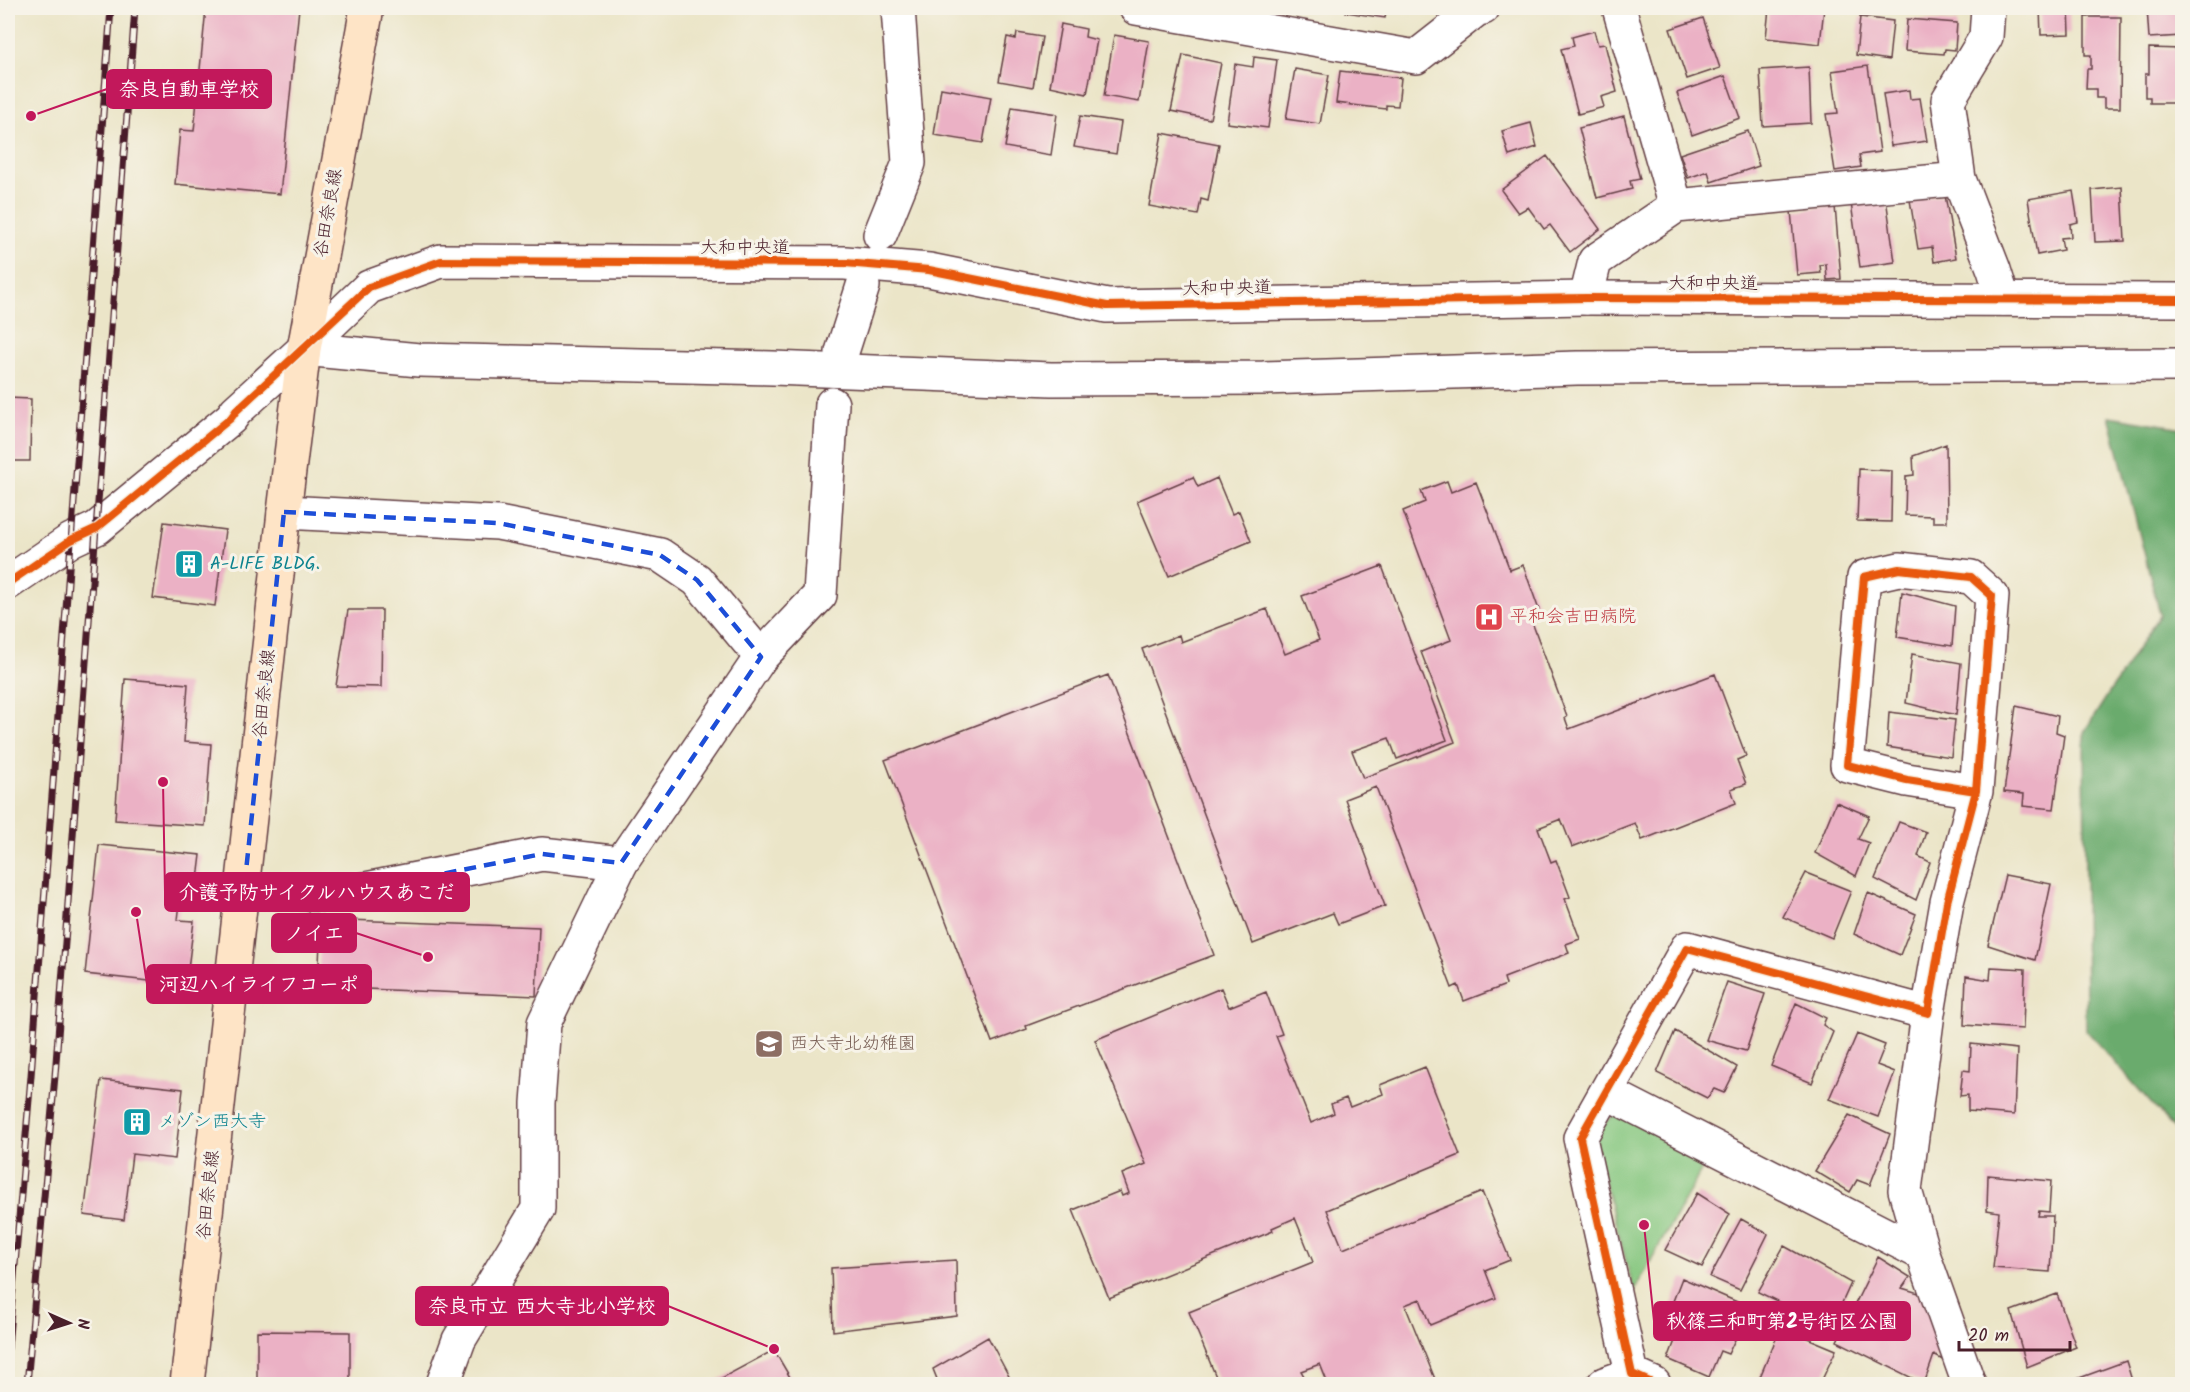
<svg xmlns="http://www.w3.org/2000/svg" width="2190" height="1392" viewBox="0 0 2190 1392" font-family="Kalam,'Klee One',sans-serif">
<rect width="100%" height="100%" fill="#f7f3e8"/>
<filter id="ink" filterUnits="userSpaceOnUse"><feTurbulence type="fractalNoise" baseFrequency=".0167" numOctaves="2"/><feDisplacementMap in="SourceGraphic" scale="12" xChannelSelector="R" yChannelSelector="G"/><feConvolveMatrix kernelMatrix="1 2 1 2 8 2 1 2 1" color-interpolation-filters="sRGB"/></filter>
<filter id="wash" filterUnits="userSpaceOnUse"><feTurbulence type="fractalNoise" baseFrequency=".008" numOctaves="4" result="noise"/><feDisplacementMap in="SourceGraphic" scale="24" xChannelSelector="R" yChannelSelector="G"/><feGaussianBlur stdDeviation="1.35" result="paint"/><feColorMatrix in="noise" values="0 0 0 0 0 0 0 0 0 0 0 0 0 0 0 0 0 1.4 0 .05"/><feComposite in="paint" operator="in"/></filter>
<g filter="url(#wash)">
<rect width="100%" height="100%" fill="#ebe5c8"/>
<path fill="#84c67e" stroke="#677254" stroke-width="1.5" d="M1616 1113 1707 1160 1634 1291 1592 1136Z"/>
<path fill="#6bab6d" stroke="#5a654c" stroke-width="1.5" d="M2109 416 2182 428V1138L2086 1030 2084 732 2160 614Z"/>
<g id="blocks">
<path fill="#ebb1c5" d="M206 8H299L280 194 175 184 180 130 194 131Z
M1346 8H1387L1385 18 1345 12Z
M1769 8H1824L1820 44 1766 38Z
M2040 8H2069L2070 34 2041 35Z
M2147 8H2182V36L2149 38Z
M1860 17 1893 21 1889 60 1856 55Z
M2085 17H2121L2120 108H2104V98H2096V89H2086L2087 69H2091V55H2085Z
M1703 18 1720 68 1687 79 1670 29Z
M1907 19 1957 23 1955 50 1945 49 1944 54 1905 51Z
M1061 24 1086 29 1085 37 1097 40 1087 94 1050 86Z
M1594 31 1598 45 1605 44 1617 92 1601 97 1604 107 1578 114 1561 49 1574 46 1572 37Z
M1017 33 1042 37 1033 87 999 81 1007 37 1016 39Z
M1114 35 1149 41 1139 102 1104 96Z
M2149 48 2181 49V103H2150V97H2145V74H2149Z
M1183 55 1221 63 1210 119 1171 111Z
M1254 57 1277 60 1268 128 1227 123 1235 64 1253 67Z
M1868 66 1880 152 1859 155 1861 167 1835 171 1826 114 1838 113 1832 71Z
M1809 67 1811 123 1763 126 1760 70Z
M1295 69 1329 75 1320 124 1286 119Z
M1340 71 1401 78 1398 106 1386 105V109L1336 103Z
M1725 76 1740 118 1692 135 1677 93Z
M941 88 991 97 983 143 934 135Z
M1909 90 1910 99 1920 98 1927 141 1891 146 1883 94Z
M1012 107 1057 114 1051 155 1005 147Z
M1080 116 1121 122 1116 154 1074 147Z
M1624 116 1640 179 1630 181 1632 189 1597 198 1579 128Z
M1531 123 1537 147 1509 156 1502 131Z
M1748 131 1759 166 1711 182 1708 171 1688 178 1680 154Z
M1162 133 1219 144 1208 201 1201 199 1198 215 1149 206Z
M1547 156 1600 229 1570 252 1550 225 1544 229 1528 207 1518 213 1501 190Z
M2122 187 2125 241 2095 242 2092 190Z
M2073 191 2078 222 2070 224 2071 237 2061 238 2063 250 2037 255 2028 199Z
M1945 195 1956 258 1934 262 1932 247 1918 249 1910 200Z
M1886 198 1895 262 1860 267 1851 203Z
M1835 206 1841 279 1827 280 1826 264 1820 265 1821 273 1797 275 1791 211Z
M8 398 31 399 30 461H8Z
M1946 444 1947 522H1933V516L1905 515 1906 476 1914 475 1913 456Z
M1859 469 1892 471 1891 522 1857 521Z
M1193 477 1198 487 1217 478 1232 514 1239 511 1251 541 1169 576 1137 501Z
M1447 481 1451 492 1476 482 1510 570 1523 565 1539 610 1529 614 1567 717 1565 718 1569 729 1715 674 1746 756 1737 760 1746 784 1731 789 1736 803 1642 840 1635 823 1572 847 1561 819 1538 828 1551 862 1556 860 1570 897 1565 899 1580 939 1566 944 1569 953 1504 978 1506 985 1464 1001 1458 985 1452 988 1376 787 1345 799 1385 906 1338 924 1333 913 1253 944 1142 649 1179 635 1181 642 1267 609 1285 654 1319 640 1302 596 1382 566 1447 740 1397 759 1389 738 1352 751 1363 778 1455 742 1421 652 1451 640 1403 511 1425 502 1421 491Z
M164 522 225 530 215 606 153 598Z
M1902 592 1955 606 1952 646 1897 637Z
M348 610H382L381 687 336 686Z
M1912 654 1961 663 1956 715 1906 703Z
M1108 675 1214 955 1026 1026 1027 1029 992 1042 885 760Z
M125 679 188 684 184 742 211 744 205 826 115 820Z
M2016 706 2058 716 2056 732 2064 735 2054 809 2023 806 2024 794 2004 792Z
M1889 712 1955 720 1951 757 1887 747Z
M1836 802 1869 816 1858 839 1869 843 1856 876 1815 853Z
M1899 822 1926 832 1918 856 1930 862 1916 900 1875 879Z
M99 845 201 855 195 904 180 903 178 920 194 921 186 985 85 974Z
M1806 873 1851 891 1832 938 1783 917Z
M2005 875 2051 884 2035 960 1988 945Z
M1868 893 1916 914 1900 955 1854 934Z
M321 919 539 927 536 996 318 987Z
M1991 967 2025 969 2023 1029 1964 1025 1966 976 1990 980Z
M1727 982 1765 994 1746 1051 1706 1040Z
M1221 988 1229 1007 1266 992 1282 1034 1276 1036 1311 1123 1334 1113 1331 1104 1346 1098 1350 1107 1383 1094 1380 1085 1425 1067 1460 1155 1327 1210 1343 1249 1482 1192 1510 1260 1485 1270 1496 1298 1430 1325 1420 1299 1405 1305 1437 1384H1328L1320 1364 1301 1371 1304 1376 1283 1384H1219L1189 1312 1313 1262 1295 1218 1272 1228 1273 1231 1109 1298 1073 1210 1120 1191 1122 1196 1129 1193 1122 1174 1146 1164 1095 1040Z
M1796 1003 1826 1018 1823 1025 1833 1032 1812 1083 1771 1066Z
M1675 1031 1737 1067 1724 1093 1714 1089 1707 1098 1657 1073Z
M1857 1034 1885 1045 1877 1065 1895 1072 1878 1117 1829 1099Z
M1971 1044 2017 1049 2014 1115 1968 1111V1095L1960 1096 1963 1070 1970 1071Z
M101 1080 183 1089 175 1159 132 1154 124 1220 84 1215Z
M1849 1115 1890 1134 1870 1185 1857 1180 1850 1192 1815 1171Z
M1988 1175 2051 1181 2049 1212 2039 1211 2038 1216H2053L2050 1272 1993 1268 1999 1212 1987 1210Z
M1697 1193 1730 1214 1702 1267 1665 1250Z
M1741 1219 1768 1234 1740 1290 1710 1277Z
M1784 1246 1851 1283 1831 1327 1758 1292Z
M1878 1257 1910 1277 1902 1288 1922 1294 1946 1362 1934 1355 1924 1384 1837 1341Z
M956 1260 957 1316 833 1331 831 1268Z
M1682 1278 1744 1305 1738 1319 1743 1323 1728 1354 1720 1351 1709 1377 1668 1359 1684 1317 1670 1309Z
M2057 1294 2076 1347 2027 1367 2011 1311Z
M1781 1327 1836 1350 1820 1384H1757Z
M257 1331 350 1332V1384H257Z
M988 1337 1013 1384H939L933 1369Z
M774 1350 794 1384H717L716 1381Z
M2126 1361 2133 1384H2063Z"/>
</g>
</g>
<g filter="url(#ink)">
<use href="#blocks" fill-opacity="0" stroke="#623d43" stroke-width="1.5"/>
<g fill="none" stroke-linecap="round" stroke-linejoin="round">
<g stroke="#623d43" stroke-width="36">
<path id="minor" d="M1136 8 1416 57 1476 10 1483 8
M1959 179 1994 270 2003 299
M1676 206 1959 179 1948 100 1986 37 1988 8
M880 235 909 163 898 8
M1586 298 1595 261 1676 206 1619 8
M842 352 863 286
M284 512 498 523 660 555 697 580 761 657
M8 583 71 540 97 528 231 418 236 411 304 349
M1928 1013 1905 1190 1923 1254 1969 1384
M1606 1092 1923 1254
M443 1384 459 1340 538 1209V1103L544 1023 621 863 761 657 820 595 832 404
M1604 1384 1632 1374
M1654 1384 1632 1374 1580 1138 1687 948 1928 1013 1947 902 1976 791 1992 596 1971 577 1899 569 1864 577 1847 765 1907 780 1976 791"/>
</g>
<g stroke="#623d43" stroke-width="36">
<path id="tertiary" d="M304 349 369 287 441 261 845 263 929 270 1107 306 1586 298 2182 300
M304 349 419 360 773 368 1051 379 1263 378 1577 368 2182 365
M244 890 336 895 542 854 621 863"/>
</g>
<g stroke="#623d43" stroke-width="36">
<path id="secondary" d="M187 1384 284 512 304 349 367 8"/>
</g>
<use href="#minor" stroke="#fff" stroke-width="33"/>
<use href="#tertiary" stroke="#fff" stroke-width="33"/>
<use href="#secondary" stroke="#fee4c6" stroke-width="33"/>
<g stroke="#4a1f2b" stroke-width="7">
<path id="rail" d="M8 1348 31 1076 111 8
M27 1384 55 1076 135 8"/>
</g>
<use href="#rail" stroke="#f7f3e8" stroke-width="4.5" stroke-dasharray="14" stroke-linecap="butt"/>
<g stroke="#f7f3e8" stroke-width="11">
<path id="cycleway" d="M8 583 71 540 97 528 231 418 236 411 369 287 441 261 845 263 929 270 1107 306 1586 298 2182 300
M1654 1384 1632 1374 1580 1138 1687 948 1928 1013 1947 902 1976 791 1992 596 1971 577 1899 569 1864 577 1847 765 1907 780 1976 791"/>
</g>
<use href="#cycleway" stroke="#e8590c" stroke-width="8"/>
</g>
</g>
<path fill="none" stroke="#1d4ed8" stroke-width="4.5" stroke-dasharray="12 8" stroke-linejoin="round" d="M284 512 498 523 660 555 697 580 761 657 621 863 542 854 336 895 244 890Z"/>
<defs>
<g id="building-square" transform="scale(1.5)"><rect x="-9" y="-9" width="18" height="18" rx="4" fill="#0f9aa8" stroke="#f7f3e8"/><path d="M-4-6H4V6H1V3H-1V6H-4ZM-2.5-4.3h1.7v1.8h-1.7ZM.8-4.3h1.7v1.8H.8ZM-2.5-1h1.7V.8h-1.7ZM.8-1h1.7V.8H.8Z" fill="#fff"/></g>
<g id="hospital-square" transform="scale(1.5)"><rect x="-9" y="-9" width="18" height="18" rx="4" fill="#e0444e" stroke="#f7f3e8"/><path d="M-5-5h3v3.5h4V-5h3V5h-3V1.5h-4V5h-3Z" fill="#fff"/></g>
<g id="school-square" transform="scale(1.5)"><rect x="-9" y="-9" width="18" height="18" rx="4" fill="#8d6e63" stroke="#f7f3e8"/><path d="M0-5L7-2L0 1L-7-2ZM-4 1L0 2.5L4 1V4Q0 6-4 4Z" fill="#fff"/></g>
</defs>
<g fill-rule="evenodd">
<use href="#building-square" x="189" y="564"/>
<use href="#hospital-square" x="1489" y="617"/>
<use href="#school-square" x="769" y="1044"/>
<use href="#building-square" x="137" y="1122"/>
</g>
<g text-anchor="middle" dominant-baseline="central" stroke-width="6" stroke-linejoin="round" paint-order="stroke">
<g font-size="18" fill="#4a1f2b" stroke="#f7f3e8">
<text transform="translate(329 213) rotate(-80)">谷田奈良線</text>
<text x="745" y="248">大和中央道</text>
<text x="1713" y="284">大和中央道</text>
<text transform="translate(1227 289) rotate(-1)">大和中央道</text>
<text transform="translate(265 694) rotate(-84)">谷田奈良線</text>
<text transform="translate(209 1195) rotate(-84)">谷田奈良線</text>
</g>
<g font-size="18" fill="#0d838f" stroke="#f7f3e8" text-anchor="start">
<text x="210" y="564">A-LIFE BLDG.</text>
<text x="158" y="1122">メゾン西大寺</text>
</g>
<g font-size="18" fill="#be3a42" stroke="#f7f3e8" text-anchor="start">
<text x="1510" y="617">平和会吉田病院</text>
</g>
<g font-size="18" fill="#785e54" stroke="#f7f3e8" text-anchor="start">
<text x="790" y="1044">西大寺北幼稚園</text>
</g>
</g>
<path fill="none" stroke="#c2185b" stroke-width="2" d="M31 116L107 89M163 782L165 892M428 957L356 933M136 912L147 984M774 1349L668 1306M1644 1225L1654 1321"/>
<g fill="#c2185b" stroke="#f7f3e8" stroke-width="2">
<circle cx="31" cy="116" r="6"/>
<circle cx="163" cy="782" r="6"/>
<circle cx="428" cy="957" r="6"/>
<circle cx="136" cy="912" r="6"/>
<circle cx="774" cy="1349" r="6"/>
<circle cx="1644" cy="1225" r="6"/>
</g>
<g fill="#c2185b" stroke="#c2185b" stroke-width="2">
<rect x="107" y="70" width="164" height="38" rx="6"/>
<rect x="165" y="873" width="304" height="38" rx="6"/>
<rect x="272" y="914" width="84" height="38" rx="6"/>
<rect x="147" y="965" width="224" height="38" rx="6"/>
<rect x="416" y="1287" width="252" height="38" rx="6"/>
<rect x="1654" y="1302" width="256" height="38" rx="6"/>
</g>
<g font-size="20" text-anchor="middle" font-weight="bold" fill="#fff">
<text x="189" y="96">奈良自動車学校</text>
<text x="317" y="899">介護予防サイクルハウスあこだ</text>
<text x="314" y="940">ノイエ</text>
<text x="259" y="991">河辺ハイライフコーポ</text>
<text x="542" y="1313">奈良市立 西大寺北小学校</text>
<text x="1782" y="1328">秋篠三和町第2号街区公園</text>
</g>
<rect width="2190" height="1392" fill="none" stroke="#f7f3e8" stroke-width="30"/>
<g transform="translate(69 1323) rotate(93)" stroke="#f7f3e8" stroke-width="4.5" paint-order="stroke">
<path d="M0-4.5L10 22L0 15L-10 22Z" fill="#4a1f2b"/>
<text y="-9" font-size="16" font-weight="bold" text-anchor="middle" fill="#4a1f2b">N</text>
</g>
<path d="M1959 1341v9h111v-9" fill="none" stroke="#4a1f2b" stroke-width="3"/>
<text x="1968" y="1341" font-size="18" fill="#4a1f2b" stroke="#f7f3e8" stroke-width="4.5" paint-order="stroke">20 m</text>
</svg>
